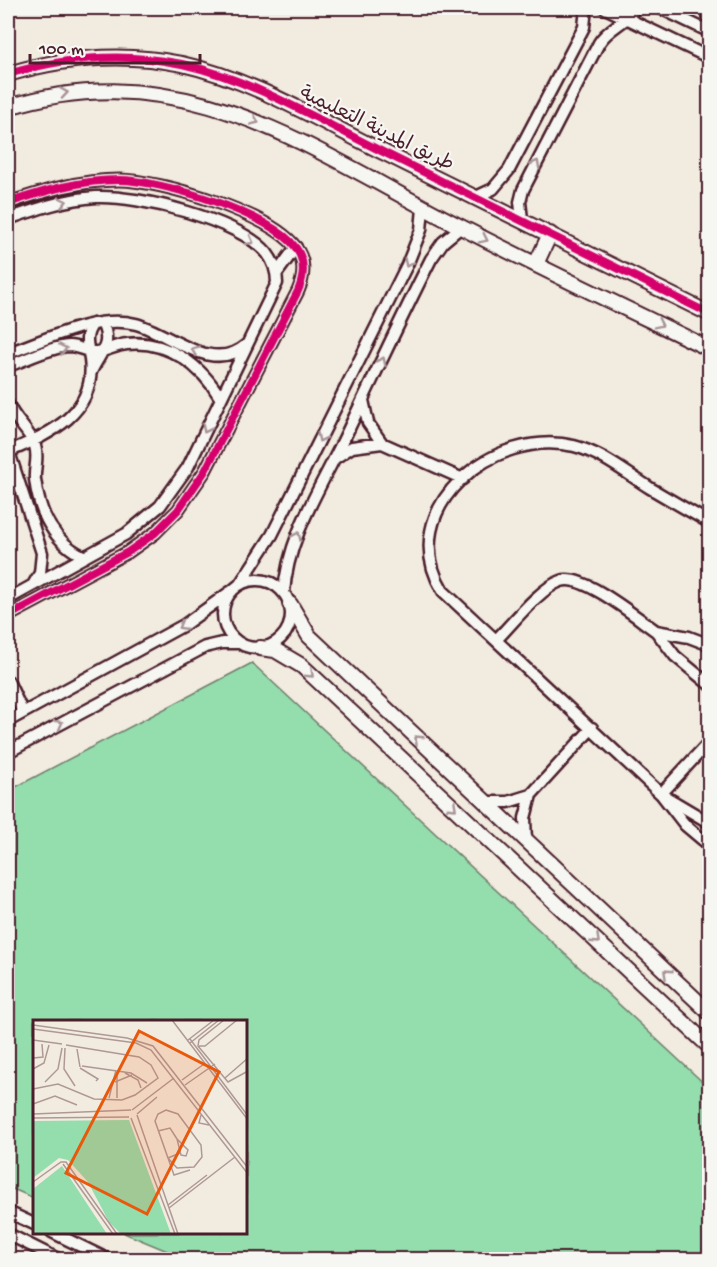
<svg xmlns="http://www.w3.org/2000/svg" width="717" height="1267" viewBox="0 0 717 1267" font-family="'Gochi Hand','Playpen Sans Arabic',sans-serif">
<rect width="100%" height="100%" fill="#f2ebdf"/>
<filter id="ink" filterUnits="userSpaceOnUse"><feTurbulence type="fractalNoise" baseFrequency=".0167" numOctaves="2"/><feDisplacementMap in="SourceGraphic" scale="12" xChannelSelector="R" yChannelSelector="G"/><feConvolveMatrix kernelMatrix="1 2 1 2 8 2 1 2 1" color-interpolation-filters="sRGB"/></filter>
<g filter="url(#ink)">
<path fill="#94ddad" stroke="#6f7e6c" stroke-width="1.5" d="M252 663 709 1088V1259L189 1260 124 1233 246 1232V1021H34V1198L8 1187V791Z"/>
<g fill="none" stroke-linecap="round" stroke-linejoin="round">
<g stroke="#4a1f2b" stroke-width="15">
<path id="minor" d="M605 8 710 58
M660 8 710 32
M476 197 493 189 509 170 584 27 586 8
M8 203C44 191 80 180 119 180 161 180 272 214 296 248 306 262 304 277 298 291L205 471 178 510 155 533 128 552 8 616
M8 219C37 209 65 199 96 197 139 195 239 220 267 253 274 262 277 272 277 283L188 467 160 506 126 534 8 599
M522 219 520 202 523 190 599 43C608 27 629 22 634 8
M277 273 296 247
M8 353C46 340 95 314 136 324 170 333 212 375 246 345
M8 366C26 360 50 347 69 346 78 346 86 352 96 352 107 351 116 345 127 344 167 339 202 366 221 399
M91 372C100 352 113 345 102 323
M363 400 368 423 382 443
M8 404C14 420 30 431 35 446 39 457 34 468 35 479 39 513 54 543 85 557
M8 449 42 553 40 573 33 585
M8 452C49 434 97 414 90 359 88 345 83 337 93 324
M335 458 352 447 382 443 463 479
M710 523C690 511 670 500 650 488 626 473 602 453 574 446 494 427 393 509 443 591L661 794 710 823
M223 614a34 34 0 1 1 68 0a34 34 0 1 1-68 0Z
M240 584 272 535 407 265 421 230 423 208
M284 593C287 540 318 492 341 445 371 383 400 320 431 259L443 242 461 227
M496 640C512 624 540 588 561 581 583 573 637 618 656 631
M710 645 689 637 656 631 675 656 710 685
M8 681 23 713
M8 721 184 625 230 592
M710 741 661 794 685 825 710 846
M8 752 205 647 222 643H239
M485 802H508L531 795 592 728
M526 841 525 818 531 795
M8 1212 34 1224
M52 1232 109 1260
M8 1234 60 1260"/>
</g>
<g stroke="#4a1f2b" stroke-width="18">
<path id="tertiary" d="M8 74C65 57 123 52 182 64 254 80 320 121 385 153 493 207 602 260 710 314
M8 107C184 53 308 148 457 225 540 268 625 308 710 349
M536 264 550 234
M290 604 309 636 710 1013
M260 648 275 650 302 666 710 1047"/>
</g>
<use href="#minor" stroke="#f6f6f2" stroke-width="10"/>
<use href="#tertiary" stroke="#f6f6f2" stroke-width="14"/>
<g stroke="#f6f6f2" stroke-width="11">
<path id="cycleway" d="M8 74C65 57 123 52 182 64 254 80 320 121 385 153 493 207 602 260 710 314
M8 203C44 191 80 180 119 180 161 180 272 214 296 248 306 262 304 277 298 291L205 471 178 510 155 533 128 552 8 616"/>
</g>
<use href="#cycleway" stroke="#d6006c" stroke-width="8"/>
</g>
<defs><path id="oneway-chevron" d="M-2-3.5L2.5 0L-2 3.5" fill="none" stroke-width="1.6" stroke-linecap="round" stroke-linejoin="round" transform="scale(1.5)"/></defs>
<g stroke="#a99598">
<use href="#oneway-chevron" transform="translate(64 93) rotate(-9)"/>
<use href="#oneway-chevron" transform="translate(255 121) rotate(23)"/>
<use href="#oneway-chevron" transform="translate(536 164) rotate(-63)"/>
<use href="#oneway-chevron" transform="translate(63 202) rotate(-12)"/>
<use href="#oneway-chevron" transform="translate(484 239) rotate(26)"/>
<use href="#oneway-chevron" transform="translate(250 241) rotate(29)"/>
<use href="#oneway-chevron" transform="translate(408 263) rotate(115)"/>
<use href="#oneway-chevron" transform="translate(659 324) rotate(26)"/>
<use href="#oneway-chevron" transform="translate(63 349) rotate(-11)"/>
<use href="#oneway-chevron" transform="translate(195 350) rotate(-158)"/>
<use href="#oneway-chevron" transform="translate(382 361) rotate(-64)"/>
<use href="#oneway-chevron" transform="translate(206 429) rotate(116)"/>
<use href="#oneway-chevron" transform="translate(321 438) rotate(116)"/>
<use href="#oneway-chevron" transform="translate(297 536) rotate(-65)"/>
<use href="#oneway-chevron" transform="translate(182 626) rotate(150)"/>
<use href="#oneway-chevron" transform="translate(310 674) rotate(43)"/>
<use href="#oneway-chevron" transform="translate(59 724) rotate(-29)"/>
<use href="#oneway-chevron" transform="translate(418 739) rotate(-137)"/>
<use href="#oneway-chevron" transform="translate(453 807) rotate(43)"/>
<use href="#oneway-chevron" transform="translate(596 940) rotate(43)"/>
<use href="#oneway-chevron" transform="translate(667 973) rotate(-137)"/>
</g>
</g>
<g text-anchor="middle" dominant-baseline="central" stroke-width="4.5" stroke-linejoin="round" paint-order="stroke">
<g font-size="20" fill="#4a1f2b" stroke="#f6f6f2">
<text transform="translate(376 130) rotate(26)">طريق المدينة التعليمية</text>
</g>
</g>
<g transform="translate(33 1020)">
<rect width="214" height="214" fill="#f2ebdf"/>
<path d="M96 100 138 214H88L76 202 55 162 35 140 26 138 0 158V101ZM29 146 74 214H0V169Z" fill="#94ddad"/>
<path fill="none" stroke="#af9997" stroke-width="1.5" d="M139 0 215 100M191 0 166 20 165 26 195 62 215 51M0 5 94 18 120 26 215 148M0 9 103 23 118 30 215 154M157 19 215 96M0 20 29 24M155 20 181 0M157 23 186 0M166 26H172L204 0M32 28 31 49 42 66M44 29 47 47M0 38 10 37 9 24M49 46 98 53 114 63M47 48 65 59 63 61M0 49 11 43 16 25M92 53 105 60 108 68M192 58 215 38M149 60 171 44M12 62 25 49 29 28M82 62 99 55M152 65 182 44M0 69 25 64 61 79 89 80 102 75 125 58 118 45 106 37 33 25M76 78 83 50M84 78V56M0 84 22 76 44 85M99 90 141 58M133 90 145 94 168 125 169 137 161 147 144 148 135 138 122 101 125 94ZM0 94 98 90M104 94 124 77M104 95 145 214M168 95 166 103 176 105M0 98 96 97M98 98 142 214M125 111 137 108 144 119M144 119 155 130 153 136 148 135ZM147 133 135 138 141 155 157 150M30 144 80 214M0 162 28 142H33L84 214M135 185 174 155M136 188 202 137"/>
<path fill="#e8590c" fill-opacity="0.15" stroke="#e8590c" stroke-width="3" d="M106 11 186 52 114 194 33 153Z"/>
<rect width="214" height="214" fill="none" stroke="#4a1f2b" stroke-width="3"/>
</g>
<rect width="717" height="1267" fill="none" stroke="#f6f6f2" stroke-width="30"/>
<rect x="15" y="15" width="687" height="1237" fill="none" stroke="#4a1f2b" stroke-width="2" filter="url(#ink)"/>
<path d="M30 54v9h170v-9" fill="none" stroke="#4a1f2b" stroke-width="3"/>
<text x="39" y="54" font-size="18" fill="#4a1f2b" stroke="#f6f6f2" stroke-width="4.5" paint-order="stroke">100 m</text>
</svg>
